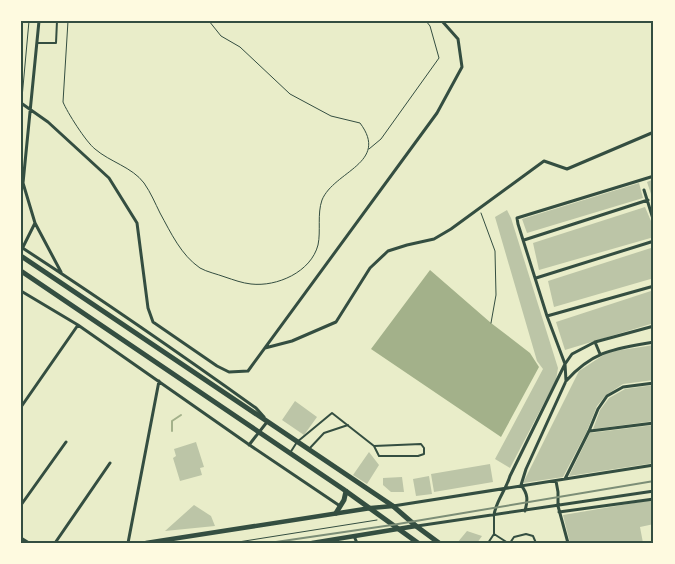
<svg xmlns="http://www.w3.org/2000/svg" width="675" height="564" viewBox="0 0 675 564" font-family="'IBM Plex Sans',sans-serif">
<rect width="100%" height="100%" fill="#e9edc9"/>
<path fill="#a3b18a" d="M430 270 491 323 530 353 539 367 501 437 371 349Z"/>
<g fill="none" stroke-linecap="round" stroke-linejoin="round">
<path stroke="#a3b18a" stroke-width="2" d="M172 431V421L181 415"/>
</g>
<path fill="#bcc5a7" d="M654 179V200H653L647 182Z
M639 183 643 198 527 233 522 219Z
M645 207 651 221 654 237 539 270 533 243Z
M507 210 511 218 558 368 556 380 510 468 495 459 543 369 537 361 495 217Z
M654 247V278L554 307 548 281Z
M654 290V323L565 350 556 322Z
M654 345V380L623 384 606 395 597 406 587 431 563 477 523 483 579 371 608 352Z
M654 385V421L593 429 600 410 609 398 625 389Z
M295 401 317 417 304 435 282 420Z
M654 425V463L569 476 590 433Z
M196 442 204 467 200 468 202 475 180 481 173 458 176 456 174 449Z
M369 452 379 465 367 484 353 475Z
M490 464 493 482 434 492 431 474Z
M429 476 432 494 416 496 413 479Z
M402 477 404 492H391L383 485V478Z
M652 500 654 507V524L640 527 643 543H570L563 515Z
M194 505 211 516 215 526 165 531Z
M467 531 482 536 477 543H457Z"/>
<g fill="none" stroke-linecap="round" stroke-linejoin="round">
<path stroke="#344e41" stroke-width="1" d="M68 21 63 102C67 112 86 142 95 149 110 162 132 167 144 183 151 193 155 203 160 213 171 233 181 255 200 268 207 272 217 274 225 277 234 280 242 283 251 284 277 287 311 272 318 245 321 231 317 214 322 200 334 171 390 163 360 123L331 116 290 94 240 47 221 36 209 21
M22 98 29 21
M369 149 381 139 439 58 430 26 426 21
M481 213 495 251 496 295 491 323
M232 543 377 520"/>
<path stroke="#344e41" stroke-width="2" d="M37 43H56L57 21
M309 449 324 433 348 425
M290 453 297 442 332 413 374 446 379 456H418L424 454V448L421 444 374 446
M494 534V516
M488 543 494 534 508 543
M510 543 514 537 526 534 533 536 536 543"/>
<path stroke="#344e41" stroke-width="3" d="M39 21 23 183 35 223 61 272
M21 103 48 122 109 178 137 223 148 308 153 322 217 366 229 372 248 371 437 113 462 67 458 39 442 21
M644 190 654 222
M524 240 648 200
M21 247C101 299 179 353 256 408L264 417
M21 251 35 223
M536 278 654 241
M21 291 78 325 251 446 340 506
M547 316 654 286
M595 342 600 354
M265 348 292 341 336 322 370 268 388 251 407 245 434 239 451 229 544 161 567 169 654 132
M566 381 565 364 547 316 518 224 517 218 654 176
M21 407 78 325
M590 431 654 423
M249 445 267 422
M565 479 589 431 598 409 607 396 623 387 654 383
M556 481 558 492V506L568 543
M21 505 66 442
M393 506 654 465
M525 511C528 500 528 494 521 485L526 469 566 381C594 350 615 349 654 342
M559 512 654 499
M494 515C496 501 506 490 510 476L565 364 572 354 595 342 654 326
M417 526 654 491
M354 536 357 543
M21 538 29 543
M55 543 110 463
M128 543 159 381"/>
<path stroke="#344e41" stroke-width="4.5" d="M146 543 371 508 393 506
M312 543 416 526"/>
<path stroke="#344e41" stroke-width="5" d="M21 256 393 506 416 526 439 543
M21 271 343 489 418 543
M336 513 344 500 346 491"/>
<path stroke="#7c8e77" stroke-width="2" d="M269 543 392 525 654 481"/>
</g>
<rect width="675" height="564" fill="none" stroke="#fefae0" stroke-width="45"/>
<rect x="22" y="22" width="630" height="520" fill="none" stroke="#344e41" stroke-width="2"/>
</svg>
